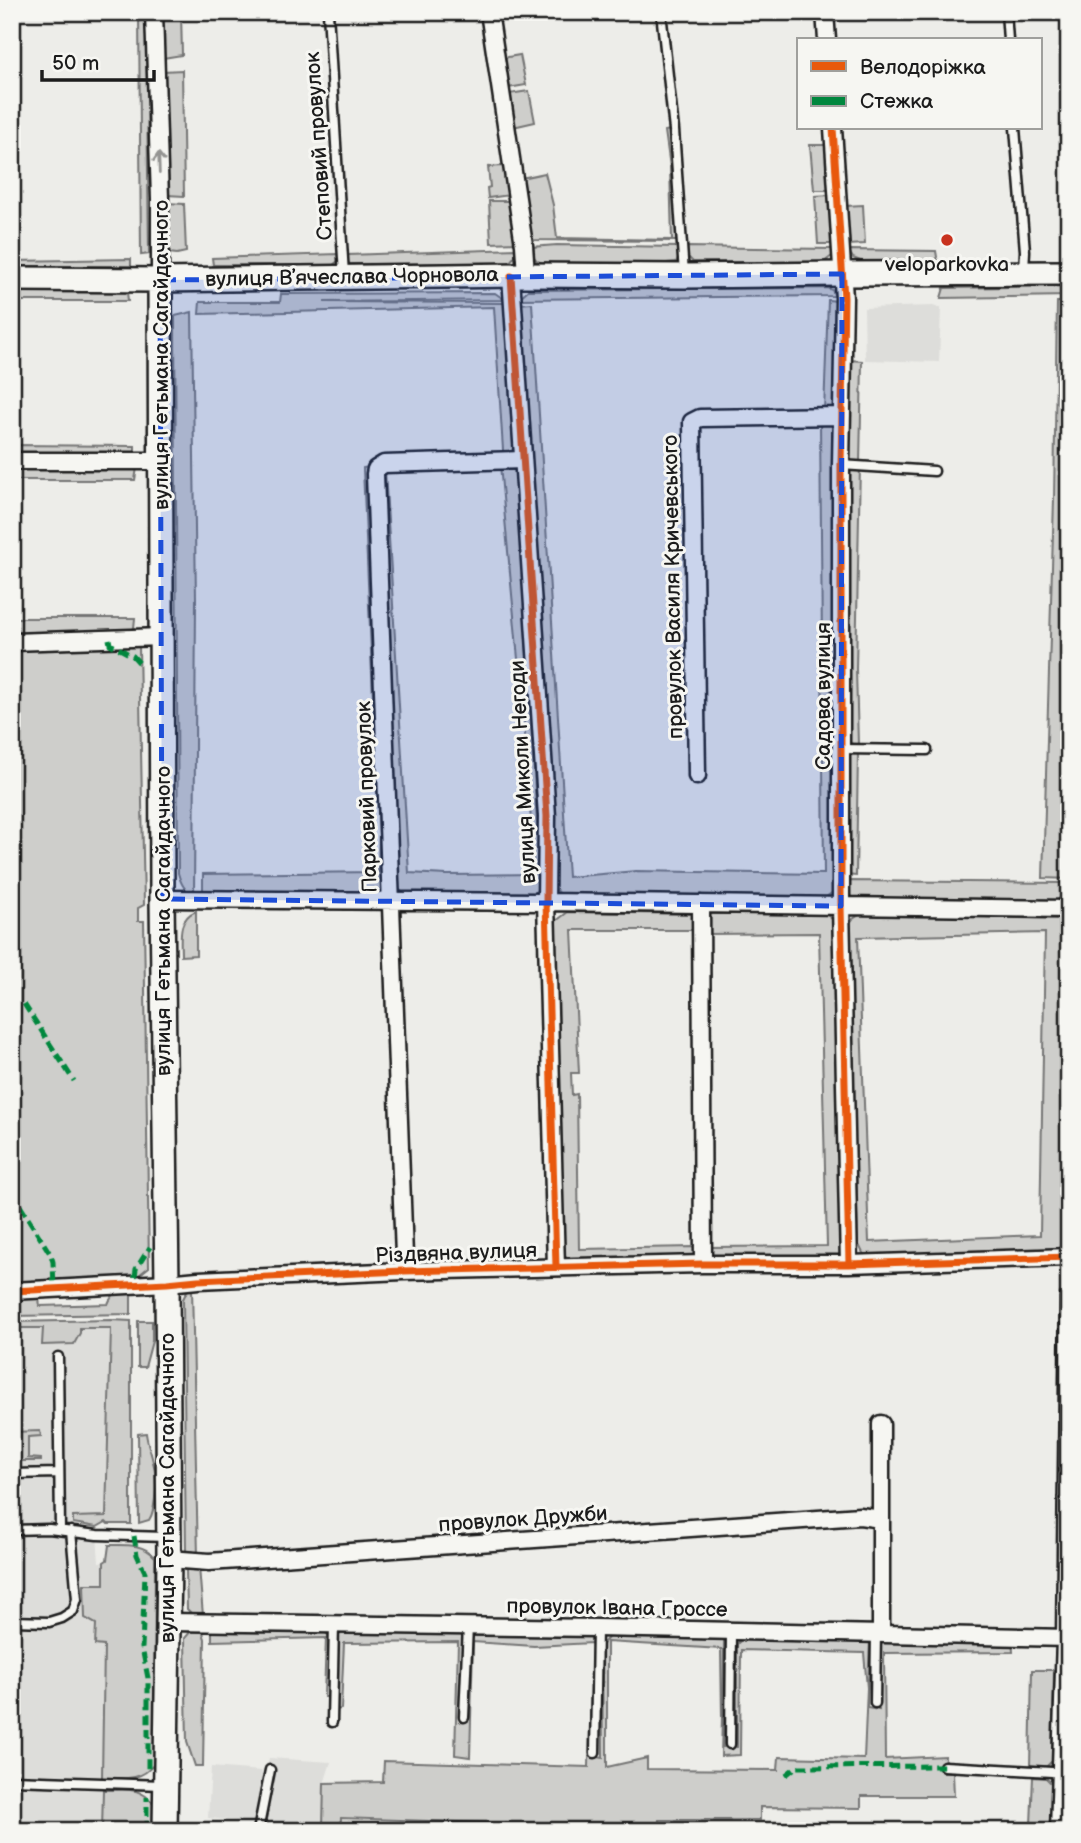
<svg xmlns="http://www.w3.org/2000/svg" width="1081" height="1843" viewBox="0 0 1081 1843" font-family="'Balsamiq Sans',sans-serif">
<rect width="100%" height="100%" fill="#edede9"/>
<filter id="ink" filterUnits="userSpaceOnUse"><feTurbulence type="fractalNoise" baseFrequency=".0143" numOctaves="2"/><feDisplacementMap in="SourceGraphic" scale="14" xChannelSelector="R" yChannelSelector="G"/><feConvolveMatrix kernelMatrix="1 2 1 2 8 2 1 2 1" color-interpolation-filters="sRGB"/></filter>
<g filter="url(#ink)">
<path fill="#ddddda" d="M933 306 941 308 939 362 865 360 864 308Z
M111 1320 106 1522 98 1527 97 1535 99 1562H104V1570L102 1831H12V1322Z
M269 1758 331 1762 323 1787V1829L261 1824 262 1787Z
M211 1767 262 1771 257 1823 208 1818Z"/>
<path fill="#cececb" stroke="#757574" stroke-width="2" fill-rule="evenodd" d="M139 12H146L149 254 141 255Z
M162 12H181L182 55 163 58Z
M520 55 526 85 508 88 503 60 508 57Z
M182 70 184 196 167 195 163 71Z
M529 91 535 122 513 127 509 94Z
M670 130 674 172 678 241 530 240 521 178 545 173 553 205 557 238 672 240 670 167 665 131Z
M810 145H827L830 190H814Z
M502 166 506 168 510 195 488 198 487 188 490 187 488 167Z
M830 195 833 244H818L815 196Z
M489 201H511L516 242 491 243Z
M167 203 184 204 186 252 177 254 169 253Z
M863 205 865 244 848 245 845 206Z
M557 245 678 247V259L676 262 666 263H542C534 261 533 255 531 247Z
M687 247 834 249 832 256 824 262H693L688 257Z
M516 249 515 256 509 263H505L350 264 348 263V255Z
M848 250 936 251 937 257 934 261 863 262 853 258Z
M338 254V261L333 265H213L212 258Z
M131 259V266H12V261Z
M1069 286V296L941 298 944 288Z
M827 288 832 290 835 296 518 299 528 290Z
M12 291 127 292 128 301H12Z
M495 293 505 300 324 302 505 303 514 445 511 454 495 457 503 450 494 307 199 314 200 302H280L281 294Z
M828 300 837 301 835 407 831 412H824Z
M1057 302H1069V879L1043 878 1054 499Z
M532 303 568 877 636 871 824 874 820 420 830 423 834 428 835 879 833 892 823 899 561 895 554 887 518 304Z
M192 312 196 600 194 895C184 890 181 884 178 873L175 316Z
M849 360 862 361 856 669 858 745 845 742Z
M12 445 135 446V455L12 457Z
M500 465 516 467 540 874 538 888 535 893 404 894 398 888 395 849 381 472 385 471 409 873 447 875 534 874 527 756Z
M12 467 137 468 135 480H12Z
M369 467 385 893H203V874L378 872 379 835 363 468Z
M12 618H135L134 628 130 632 12 636Z
M132 644 139 647 144 905 138 908V921H144L149 1267 139 1275 133 1277 12 1282V647Z
M858 753 856 876 846 875 844 754Z
M846 881 1069 883C1069 894 1064 896 1055 901L855 899 849 895Z
M196 911V955L181 956C181 938 177 919 196 911Z
M568 912 695 914V930H572L579 1073H571L572 1095 577 1094 579 1249 695 1247 699 1257 571 1263 564 1257 561 1250 553 931 556 921Z
M705 914H826L832 919 835 925 841 1250 839 1256 833 1259H711L709 1247 827 1246 819 933 706 934Z
M861 914 1063 919 1068 925 1069 1016 1063 1243 1059 1248 1051 1251 869 1258 863 1253 858 1243 849 924 853 919ZM1045 933 1040 1235 869 1242 858 937Z
M192 1287 198 1557 186 1552 183 1299 187 1291Z
M131 1290V1314L12 1316V1297L35 1295 39 1299 40 1306 108 1304C113 1292 118 1291 131 1290Z
M111 1320 131 1321V1524H108L106 1522 97 1527 73 1523V1517L106 1516 111 1328H80V1333L74 1344 42 1345 43 1328H12V1322Z
M138 1321H152V1341L145 1367H138Z
M40 1431 41 1436 28 1437V1458L41 1459V1461H12V1432Z
M146 1433C147 1443 151 1452 153 1462 157 1475 157 1508 149 1520L139 1523 138 1434Z
M109 1545C126 1545 143 1543 155 1557L154 1764C141 1782 122 1778 102 1778L104 1646 95 1645 96 1624 85 1618 84 1584H104V1562L107 1560Z
M199 1567 203 1616 193 1615 187 1609 186 1570Z
M202 1629 205 1639 203 1766H195L187 1742 185 1638 191 1631Z
M212 1631H323L328 1635 330 1644 329 1697H324L326 1638 212 1641Z
M344 1631 465 1633 461 1720 466 1721 471 1635 595 1636 593 1756 603 1758 602 1644 610 1636 724 1639 723 1747H737V1644L743 1638 870 1641 867 1708 879 1710 881 1638 1012 1640 1013 1652 884 1653 885 1759 945 1756 944 1772H953L954 1796H861V1808L760 1807V1820H659L658 1831H545V1825L341 1818 340 1831H260L261 1824 323 1828 324 1783 383 1782 384 1761 589 1767 592 1643 534 1646 473 1642 470 1757 455 1755 458 1642 344 1643 341 1709 336 1710 338 1636ZM607 1642 721 1649 722 1717 721 1756 740 1755 741 1650 864 1653 867 1688 864 1759 779 1757 778 1770 647 1769V1758L607 1767Z
M1032 1670H1054L1052 1761 1045 1768H1030Z
M1033 1777 1046 1778 1052 1784 1050 1826 1031 1825Z
M103 1790C125 1791 138 1785 153 1803V1831H102Z"/>
<g fill="none" stroke-linecap="round" stroke-linejoin="round">
<g stroke="#1c1c1c" stroke-width="13">
<path id="service" d="M328 12 344 275
M661 12 674 130 684 274
M1006 12 1008 40
M1015 128 1025 251 1024 271
M841 465 934 471
M840 749 927 750
M58 1357 60 1530
M12 1474 59 1473
M12 1530 49 1529 97 1535 166 1537
M12 1621 49 1622 62 1618 73 1611 77 1599 71 1531
M875 1703 876 1633
M464 1717 468 1626
M332 1722 334 1624
M730 1744 731 1631
M595 1753 597 1628
M944 1766 1069 1773
M12 1780 163 1785
M258 1831 270 1770"/>
</g>
<g stroke="#1c1c1c" stroke-width="21">
<path id="minor" d="M154 12 160 199V280
M489 12 524 245 526 275
M825 12 827 40
M833 128 844 298 841 465V906L849 1264
M511 276 547 816 546 902 556 1267
M12 461H161
M12 642 162 637
M697 776 692 422 700 418 842 416
M162 899 546 902 1069 909
M701 904 703 1264
M403 1271 404 1256 375 474 376 469 384 464 522 460
M12 1291 167 1283 198 1280 403 1271 703 1264H849L1069 1257
M169 1559 209 1562 860 1516 881 1519
M168 1622 597 1628 1069 1638
M881 1633V1424
M1059 1831 1065 1638 1069 1297"/>
</g>
<g stroke="#1c1c1c" stroke-width="28">
<path id="secondary" d="M12 279 160 280 526 275 684 276 842 274 1069 273
M160 280 162 899 167 1283 169 1559 165 1831"/>
</g>
<use href="#service" stroke="#f6f6f2" stroke-width="8"/>
<use href="#minor" stroke="#f6f6f2" stroke-width="16"/>
<use href="#secondary" stroke="#f6f6f2" stroke-width="23"/>
<path stroke="#00873e" stroke-width="5" stroke-dasharray="10 5" stroke-linecap="butt" d="M109 639 110 644 133 656 141 665
M24 1004 74 1081
M12 1193 51 1255 53 1262 54 1289
M135 1277 136 1269 150 1247
M134 1536 137 1555 145 1572 142 1648 148 1678V1771
M786 1775 796 1767 944 1766
M147 1831V1797"/>
<g stroke="#f6f6f2" stroke-width="11">
<path id="cycleway" d="M833 128 844 298 841 465V906L849 1264
M511 276 547 816 546 902 556 1267
M12 1291 167 1283 198 1280 403 1271 703 1264H849L1069 1257"/>
</g>
<use href="#cycleway" stroke="#e8590c" stroke-width="7"/>
</g>
<defs><path id="oneway-shaft" d="M-6 0H5M1.5-3L5.5 0L1.5 3" fill="none" stroke-width="1.6" stroke-linecap="round" stroke-linejoin="round" transform="scale(1.75)"/></defs>
<use stroke="#949492" href="#oneway-shaft" transform="translate(159 163) rotate(-92)"/>
</g>
<path fill="#1d4ed8" fill-opacity="0.2" stroke="#1d4ed8" stroke-width="5" stroke-dasharray="14 9" stroke-linejoin="round" d="M842 274 841 906 162 899 160 280Z"/>
<circle fill="#c8321e" stroke="#f6f6f2" stroke-width="2.5" cx="947" cy="240" r="7"/>
<g text-anchor="middle" dominant-baseline="central" stroke-width="6" stroke-linejoin="round" paint-order="stroke">
<g font-size="21" fill="#1c1c1c" stroke="#f6f6f2">
<text transform="translate(319 146) rotate(-94)">Степовий провулок</text>
<text transform="translate(352 277) rotate(-1)">вулиця Вʼячеслава Чорновола</text>
<text transform="translate(161 355) rotate(-90)">вулиця Гетьмана Сагайдачного</text>
<text transform="translate(673 587) rotate(-91)">провулок Василя Кричевського</text>
<text transform="translate(823 696) rotate(-90)">Садова вулиця</text>
<text transform="translate(523 772) rotate(-93)">вулиця Миколи Негоди</text>
<text transform="translate(367 797) rotate(-92)">Парковий провулок</text>
<text transform="translate(163 921) rotate(-90)">вулиця Гетьмана Сагайдачного</text>
<text transform="translate(456 1253) rotate(-2)">Різдвяна вулиця</text>
<text transform="translate(167 1488) rotate(-90)">вулиця Гетьмана Сагайдачного</text>
<text transform="translate(523 1519) rotate(-4)">провулок Дружби</text>
<text transform="translate(617 1608) rotate(1)">провулок Івана Гроссе</text>
</g>
<g font-size="21" fill="#1c1c1c" stroke="#f6f6f2">
<text x="947" y="264">veloparkovka</text>
</g>
</g>
<rect width="1081" height="1843" fill="none" stroke="#f6f6f2" stroke-width="42"/>
<rect x="21" y="21" width="1039" height="1801" fill="none" stroke="#1c1c1c" stroke-width="2.5" filter="url(#ink)"/>
<rect x="797" y="38" width="245" height="91" fill="#f6f6f2" stroke="#9f9f9c" stroke-width="2"/>
<rect x="811" y="61" width="35" height="10" fill="#e8590c" stroke="#9f9f9c" stroke-width="2"/>
<text x="860" y="74" font-size="21" fill="#1c1c1c">Велодоріжка</text>
<rect x="811" y="96" width="35" height="10" fill="#00873e" stroke="#9f9f9c" stroke-width="2"/>
<text x="860" y="108" font-size="21" fill="#1c1c1c">Стежка</text>
<path d="M42 70v10h112v-10" fill="none" stroke="#1c1c1c" stroke-width="3.5"/>
<text x="52" y="70" font-size="21" fill="#1c1c1c" stroke="#f6f6f2" stroke-width="5" paint-order="stroke">50 m</text>
</svg>
